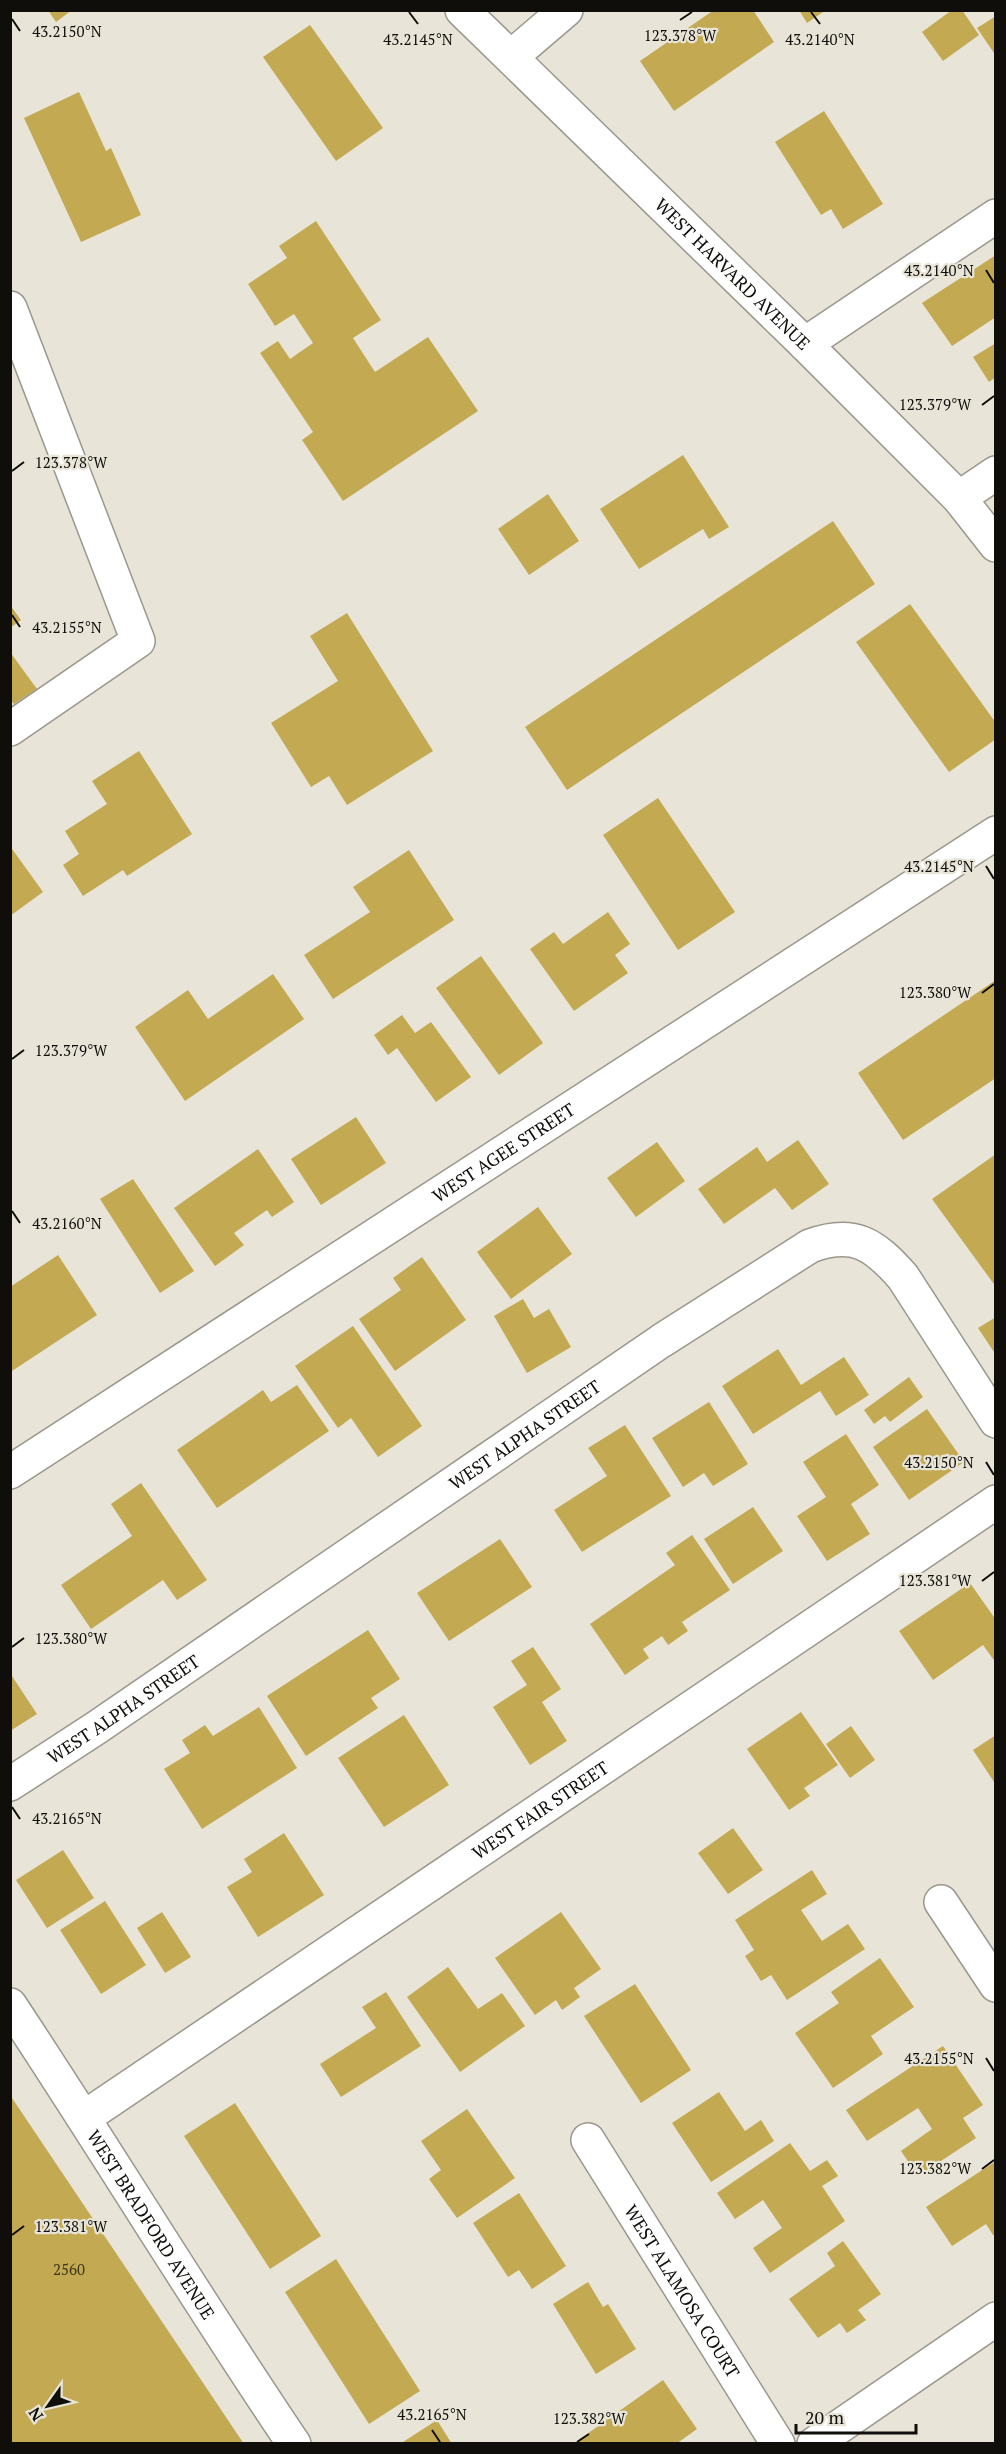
<svg xmlns="http://www.w3.org/2000/svg" width="1006" height="2454" viewBox="0 0 1006 2454" font-family="'PT Serif',serif">
<rect width="100%" height="100%" fill="#e8e4d8"/>
<path fill="#c3aa52" d="M48 10H72L56 22Z
M714 10H753L774 42 674 111 640 61Z
M799 10H826L807 23Z
M952 10H962L979 35 943 61 922 32Z
M996 16V56L977 28Z
M310 25 383 128 336 161 263 57Z
M79 92 106 151 111 148 141 215 81 242 24 118Z
M824 111 883 204 843 229 831 209 821 215 775 142Z
M316 221 381 320 353 338 375 372 428 337 478 411 343 501 302 440 313 432 260 353 278 341 290 359 313 343 294 314 275 326 248 284 287 258 279 246Z
M996 255V317L952 346 922 303Z
M996 343V377L989 382 973 357Z
M683 455 729 527 709 539 703 529 639 569 600 509Z
M548 494 579 541 529 575 498 529Z
M833 521 875 584 567 790 525 727Z
M910 604 996 723V739L949 772 856 642Z
M10 605 21 620 10 628Z
M347 613 433 751 347 805 329 776 311 787 271 723 338 681 310 636Z
M10 652 37 689 14 704 10 699Z
M139 751 192 834 127 876 123 870 83 896 63 865 79 854 65 831 107 804 92 781Z
M658 798 735 912 678 950 603 835Z
M10 846 43 892 10 916Z
M409 850 454 920 333 999 304 955 370 912 353 887Z
M608 912 630 944 615 955 628 973 574 1011 530 949 554 932 563 944Z
M481 956 543 1043 499 1075 436 988Z
M273 974 304 1019 185 1101 135 1027 188 990 208 1019Z
M996 980V1078L903 1140 858 1073Z
M402 1015 415 1033 431 1022 471 1077 436 1102 397 1048 388 1055 374 1035Z
M356 1117 386 1163 321 1205 291 1159Z
M798 1140 829 1184 792 1210 775 1188 724 1224 698 1189 757 1147 767 1162Z
M657 1142 685 1181 636 1217 607 1178Z
M258 1149 294 1202 272 1217 267 1210 234 1233 244 1245 215 1266 174 1208Z
M996 1154V1287L932 1199Z
M133 1179 194 1271 160 1293 100 1199Z
M538 1207 572 1254 511 1299 477 1252Z
M58 1255 97 1315 12 1371 10 1287Z
M422 1257 466 1320 395 1371 359 1319 401 1290 393 1278Z
M523 1299 534 1318 549 1309 571 1347 527 1373 494 1316Z
M996 1317V1355L978 1328Z
M353 1326 422 1426 378 1457 351 1418 338 1428 295 1366Z
M778 1349 801 1385 844 1357 869 1395 836 1416 820 1391 753 1434 722 1386Z
M909 1377 923 1397 890 1422 885 1416 874 1424 864 1410Z
M297 1385 329 1431 217 1508 177 1450 263 1390 271 1402Z
M709 1402 748 1464 713 1486 704 1473 683 1487 652 1438Z
M927 1409 964 1462 909 1500 873 1447Z
M625 1425 671 1496 582 1552 554 1510 607 1476 588 1448Z
M846 1434 879 1485 851 1504 870 1534 827 1561 797 1516 826 1497 803 1462Z
M141 1483 207 1580 177 1600 163 1580 91 1629 61 1585 132 1536 111 1504Z
M753 1507 783 1551 733 1584 704 1539Z
M692 1535 730 1590 682 1622 688 1631 668 1645 662 1636 643 1649 649 1658 625 1675 590 1624 675 1565 666 1553Z
M500 1539 532 1587 449 1641 417 1593Z
M970 1583 996 1620V1663L983 1645 933 1680 899 1631Z
M368 1630 400 1679 371 1698 378 1708 306 1756 267 1696Z
M533 1647 561 1689 542 1702 567 1741 530 1765 493 1707 527 1685 511 1661Z
M10 1673 37 1714 10 1731Z
M259 1707 297 1768 202 1829 164 1769 190 1753 182 1740 205 1725 213 1736Z
M801 1712 838 1765 804 1788 810 1796 789 1810 747 1749Z
M404 1715 449 1785 384 1827 338 1758Z
M851 1726 875 1760 850 1778 826 1744Z
M996 1735V1785L973 1750Z
M733 1828 763 1870 728 1894 698 1853Z
M284 1833 324 1895 258 1937 227 1887 252 1872 244 1859Z
M63 1850 94 1898 47 1928 16 1880Z
M812 1870 827 1894 801 1910 822 1941 848 1924 865 1949 787 2000 771 1975 761 1981 745 1956 754 1950 735 1920Z
M105 1901 146 1965 101 1994 60 1930Z
M162 1912 191 1957 165 1973 137 1928Z
M561 1912 601 1969 574 1988 580 1997 562 2010 556 2000 535 2015 495 1958Z
M880 1958 914 2007 871 2036 883 2054 833 2088 795 2033 839 2003 831 1992Z
M448 1967 478 2009 502 1993 525 2026 460 2072 407 1997Z
M635 1984 691 2070 641 2103 584 2016Z
M386 1992 421 2046 341 2097 320 2064 376 2028 362 2007Z
M943 2046 983 2105 963 2118 976 2138 918 2176 901 2151 932 2129 918 2108 867 2141 846 2110Z
M719 2092 745 2131 761 2120 774 2141 711 2182 672 2123Z
M10 2095 244 2444H10Z
M235 2103 321 2236 270 2269 184 2136Z
M467 2109 515 2178 457 2218 429 2179 441 2170 421 2141Z
M790 2143 810 2171 827 2160 838 2176 822 2186 845 2221 770 2273 753 2248 782 2228 763 2200 735 2219 717 2193Z
M996 2161V2234L993 2235 986 2224 952 2246 926 2207Z
M519 2193 566 2266 532 2289 519 2270 508 2277 473 2223Z
M843 2241 881 2294 858 2310 866 2320 847 2333 840 2323 818 2338 789 2299 835 2266 827 2253Z
M336 2259 420 2391 369 2424 285 2292Z
M588 2282 603 2307 608 2304 636 2349 596 2374 553 2304Z
M663 2380 697 2429 676 2444H579L577 2441Z
M437 2420 452 2444H400Z"/>
<g fill="none" stroke-linecap="round" stroke-linejoin="round">
<g stroke="#9b978c" stroke-width="36">
<g id="minor">
<path d="M511 57 566 10"/>
<path d="M10 308 138 641 10 729"/>
<path d="M805 344 996 216"/>
<path d="M959 498 996 473"/>
<path id="s1" d="M10 1472 996 833"/>
<path id="s2" d="M10 1784 96 1728 661 1341 810 1246C854 1230 874 1244 903 1277L996 1421"/>
<path d="M941 1902 996 1985"/>
<path id="s3" d="M10 2005C106 2150 196 2299 294 2444"/>
<path id="s4" d="M85 2117 996 1502"/>
<path id="s5" d="M588 2140 778 2444"/>
<path d="M814 2444 996 2319"/>
</g>
</g>
<g stroke="#9b978c" stroke-width="36">
<g id="major">
<path id="s6" d="M462 10 805 344 959 498 996 545"/>
</g>
</g>
<use href="#minor" stroke="#fff" stroke-width="33"/>
<use href="#major" stroke="#fff" stroke-width="33"/>
</g>
<path fill="none" stroke="#0f0e0a" stroke-width="2" d="M409 12 418 24M811 12 820 24M12 19 20 31M680 20 692 12M986 270 994 283M982 405 994 396M12 471 24 462M12 615 20 627M986 866 994 879M982 993 994 984M12 1059 24 1050M12 1211 20 1223M986 1462 994 1475M982 1581 994 1572M12 1647 24 1638M12 1807 20 1819M986 2058 994 2071M982 2169 994 2160M12 2235 24 2226M432 2430 440 2442M577 2442 589 2434"/>
<g text-anchor="middle" dominant-baseline="central" stroke-width="4.5" stroke-linejoin="round" paint-order="stroke">
<g font-size="15" fill="#3c351c">
<text x="69" y="2269">2560</text>
</g>
<g font-size="18" fill="#0f0e0a" stroke="#e8e4d8">
<text stroke="none"><textPath href="#s6" startOffset="378">WEST HARVARD AVENUE</textPath></text>
<text stroke="none"><textPath href="#s1" startOffset="588">WEST AGEE STREET</textPath></text>
<text stroke="none"><textPath href="#s2" startOffset="622">WEST ALPHA STREET</textPath></text>
<text stroke="none"><textPath href="#s2" startOffset="136">WEST ALPHA STREET</textPath></text>
<text stroke="none"><textPath href="#s4" startOffset="549">WEST FAIR STREET</textPath></text>
<text stroke="none"><textPath href="#s3" startOffset="261">WEST BRADFORD AVENUE</textPath></text>
<text stroke="none"><textPath href="#s5" startOffset="178">WEST ALAMOSA COURT</textPath></text>
</g>
</g>
<g font-size="15" text-anchor="middle" fill="#0f0e0a" stroke="#e8e4d8" stroke-width="4.5" stroke-linejoin="round" paint-order="stroke">
<text x="67" y="37">43.2150°N</text>
<text x="680" y="41">123.378°W</text>
<text x="418" y="45">43.2145°N</text>
<text x="820" y="45">43.2140°N</text>
<text x="939" y="276">43.2140°N</text>
<text x="935" y="410">123.379°W</text>
<text x="71" y="468">123.378°W</text>
<text x="67" y="633">43.2155°N</text>
<text x="939" y="872">43.2145°N</text>
<text x="935" y="998">123.380°W</text>
<text x="71" y="1056">123.379°W</text>
<text x="67" y="1229">43.2160°N</text>
<text x="939" y="1468">43.2150°N</text>
<text x="935" y="1586">123.381°W</text>
<text x="71" y="1644">123.380°W</text>
<text x="67" y="1824">43.2165°N</text>
<text x="939" y="2064">43.2155°N</text>
<text x="935" y="2174">123.382°W</text>
<text x="71" y="2232">123.381°W</text>
<text x="432" y="2420">43.2165°N</text>
<text x="589" y="2424">123.382°W</text>
</g>
<rect width="1006" height="2454" fill="none" stroke="#0f0e0a" stroke-width="24"/>
<g transform="translate(48 2406) rotate(236)" stroke="#e8e4d8" stroke-width="4.5" paint-order="stroke">
<path d="M0-4.5L10 22L0 15L-10 22Z" fill="#0f0e0a"/>
<text y="-9" font-size="16" font-weight="bold" text-anchor="middle" fill="#0f0e0a">N</text>
</g>
<path d="M796 2424v9h120v-9" fill="none" stroke="#0f0e0a" stroke-width="3"/>
<text x="805" y="2424" font-size="18" fill="#0f0e0a" stroke="#e8e4d8" stroke-width="4.5" paint-order="stroke">20 m</text>
</svg>
